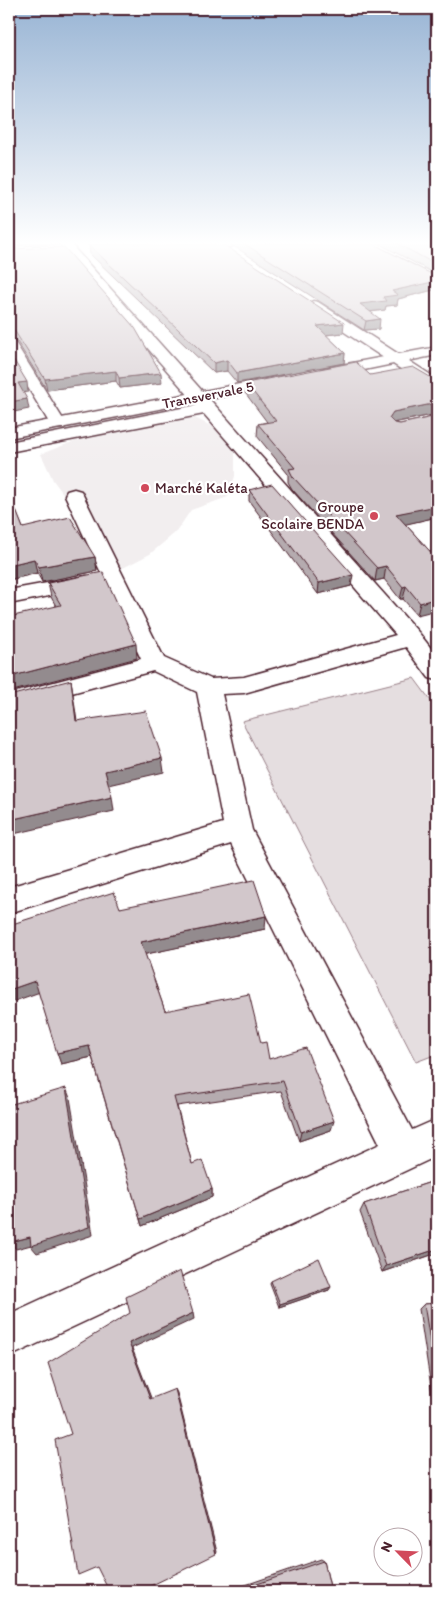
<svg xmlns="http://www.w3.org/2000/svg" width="446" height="1600" viewBox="0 0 446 1600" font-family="Itim,sans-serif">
<rect width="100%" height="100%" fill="#fff"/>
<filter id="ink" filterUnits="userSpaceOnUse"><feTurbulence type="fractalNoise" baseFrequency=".02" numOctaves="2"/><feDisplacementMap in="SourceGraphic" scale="10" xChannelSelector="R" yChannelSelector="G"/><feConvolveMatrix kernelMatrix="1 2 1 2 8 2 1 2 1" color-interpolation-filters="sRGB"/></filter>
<g filter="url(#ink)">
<path fill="#f2eeef" d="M189 415 215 428 235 453V476L228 497 191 510 176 532 150 554 119 570 53 480 41 454 88 436Z"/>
<path fill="#e5dee0" stroke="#987e86" d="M414 678 437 709V1054L416 1062 242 721Z"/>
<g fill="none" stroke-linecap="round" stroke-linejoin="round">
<g stroke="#4a1f2b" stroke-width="3">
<path id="minor" d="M60 243H72L75 249 419 633 437 656V680L429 678 406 647 244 693 222 694 252 830 412 1130 437 1119V1156L9 1357V1314L380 1144 231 844 9 913V887L223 823 197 692 153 671 9 710V694L141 659 65 495 67 491 74 489 81 491 83 495 164 658 211 679 244 677 396 635 204 414 9 452V442L197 405 65 253Z
M214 243H235L233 246 219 249 215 248Z
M313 301 318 302 437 379V391L431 389 308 308 306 305Z
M9 340 14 341 16 344 66 424 64 428H52L50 424 9 356Z
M86 576 94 577 97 582 94 587 9 604V590Z"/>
</g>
<g stroke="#4a1f2b" stroke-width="3">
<path id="major" d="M437 347V355L325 378 320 376 317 373 320 370 325 368Z
M282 376 288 378 290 381 288 384 9 438V428Z"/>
</g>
<use href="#minor" fill="#fff" fill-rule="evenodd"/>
<use href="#major" fill="#fff" fill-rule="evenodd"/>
</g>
<path fill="#b5abaf" stroke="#4a1f2b" d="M9 243H59V245L9 246V247Z
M229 243H372L437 277V289L398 299 397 305 386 306 385 310 370 312 379 329 364 330Z
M378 243H437V275Z
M89 245 343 333 326 335 345 353 344 363 237 383 227 371 214 373 90 254Z
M9 249 162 383 120 388 116 381 47 390 16 340 9 339Z
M436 363H437V378L434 375Z
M370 375 437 414 393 423 400 424 437 416V517L405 524 437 559 417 615 403 599H400L384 579 375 581 292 489 288 482V474L257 436 258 424 267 422 246 394V383Z
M249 490 351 586 318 594 249 501Z
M9 495 23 528 95 557 97 571 42 582 37 573 9 580Z
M48 583 137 658 56 606 51 597Z
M120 908 265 929 145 954 165 1011 261 1043 269 1059 331 1130 299 1141 281 1091 177 1106 192 1164 212 1189V1197L142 1226 92 1057 61 1064 39 993Z
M437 1180V1253L382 1272 360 1212 364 1204Z
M271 1281 329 1290 279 1307 270 1284Z
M437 1303V1426L419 1309 424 1304Z
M321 1559 324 1561 331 1591H228Z"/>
<path fill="#938b8e" stroke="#4a1f2b" d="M437 281V289L398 299 397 305 386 306 385 310 359 313 360 304 383 297 392 291Z
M380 319 379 329 364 330 366 321Z
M344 323 343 333 316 336 317 326Z
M345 353 344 363 237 383V373Z
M227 360V371L214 373V363Z
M116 371V381L47 390 45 379Z
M161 373 162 383 120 388 119 378Z
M27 382 28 392 20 393 18 383Z
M27 399 29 409 9 413V402Z
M437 403V414L392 423 389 418 393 412Z
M437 504V517L394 527 396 514Z
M95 557 97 571 42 582 39 567Z
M34 559 37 573 9 580V565Z
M386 566 384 579 375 581 377 568Z
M353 575 351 586 318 594 319 583Z
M406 586 403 599H400L403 587Z
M437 598V610L417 615 420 603Z
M136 644 137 658 9 692V677Z
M71 680 73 694 79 735 76 721Z
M162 758 164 772 108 785 105 771Z
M112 797 114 811 9 835V820Z
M266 916 265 929 142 955 141 942Z
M35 981 40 992 9 1003V990Z
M89 1046 92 1057 61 1064 57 1053Z
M66 1088 70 1098 93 1235 37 1253 31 1246Z
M334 1121 331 1130 299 1141 301 1132Z
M212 1189V1197L142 1226 140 1219Z
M30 1237 35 1244 16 1249 10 1242Z
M437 1249V1253L382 1272 386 1266Z
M331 1287 329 1290 279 1307 280 1304Z
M193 1313 194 1319 132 1348 153 1403 150 1399 129 1343Z
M175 1389 177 1393 217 1552 216 1554Z
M9 1464 11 1473 9 1474Z"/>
<path fill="#d2c7cb" stroke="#4a1f2b" d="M117 243H221L344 323 317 326 345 353 237 373 227 360 214 363 89 245Z
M243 243H372L437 277V281L392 291 398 295 383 297 386 301 360 304 380 319 366 321Z
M396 243H437V265Z
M64 247 135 328 161 373 119 378 116 371 45 379 14 330 9 329V249Z
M9 352 27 382 18 383 27 399 9 402Z
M356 362 370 375 413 367 437 381V403L393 412 389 418 394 423 400 424 437 416V506L396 514 437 559V598L420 603 406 586 403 587 386 566 377 568 293 477 289 469 295 468 258 424 276 421 246 383Z
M272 484 353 575 319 583 249 490Z
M9 495H10L23 528 70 517 95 557 39 567 34 559 9 565Z
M103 572 136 644 9 677V617L61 605 48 583Z
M71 680 76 721 146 711 162 758 105 771 112 797 9 820V696Z
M254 880 266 916 141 942 165 1011 249 994 261 1043 266 1042 269 1059 306 1048 334 1121 301 1132 283 1081 174 1097 192 1164 202 1160 212 1189 140 1219 89 1046 57 1053 35 981 9 990V925L114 892 120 908Z
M66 1088 89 1227 31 1246 30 1237 10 1242 9 1230V1105Z
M437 1180V1249L386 1266 364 1204Z
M319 1258 331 1287 280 1304 271 1281Z
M180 1271 193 1313 129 1343 150 1399 175 1389 216 1554 140 1591H109L97 1567 78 1575 55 1440 71 1434 48 1363 130 1313 126 1297Z
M437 1303V1385L424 1304Z
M324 1561 331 1591H237Z"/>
</g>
<linearGradient id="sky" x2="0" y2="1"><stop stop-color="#98b4d4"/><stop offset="0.52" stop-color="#fff"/><stop offset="1" stop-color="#fff" stop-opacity="0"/></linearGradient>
<rect width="446" height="467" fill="url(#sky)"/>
<g fill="#d1495b" stroke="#fff" stroke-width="2">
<circle cx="145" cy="488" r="5"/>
<circle cx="374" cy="516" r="5"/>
</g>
<g text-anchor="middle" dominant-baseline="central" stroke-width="4.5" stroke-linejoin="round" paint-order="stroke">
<g font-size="15" fill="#4a1f2b" stroke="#fff">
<text transform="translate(208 395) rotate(-11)">Transvervale 5</text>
</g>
<g font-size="15" fill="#4a1f2b" stroke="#fff" text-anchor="start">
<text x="155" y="488">Marché Kaléta</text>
<text x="364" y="507" text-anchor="end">Groupe<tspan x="364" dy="17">Scolaire BENDA</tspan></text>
</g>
</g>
<rect width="446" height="1600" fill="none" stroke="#fff" stroke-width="30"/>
<rect x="15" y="15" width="416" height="1570" fill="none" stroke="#4a1f2b" stroke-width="2" filter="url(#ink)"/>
<g transform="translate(398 1552) rotate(294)"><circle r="24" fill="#ffffff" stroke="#b7a5aa"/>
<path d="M0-4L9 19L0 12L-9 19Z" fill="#d1495b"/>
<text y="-8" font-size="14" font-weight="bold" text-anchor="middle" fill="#4a1f2b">N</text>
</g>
</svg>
